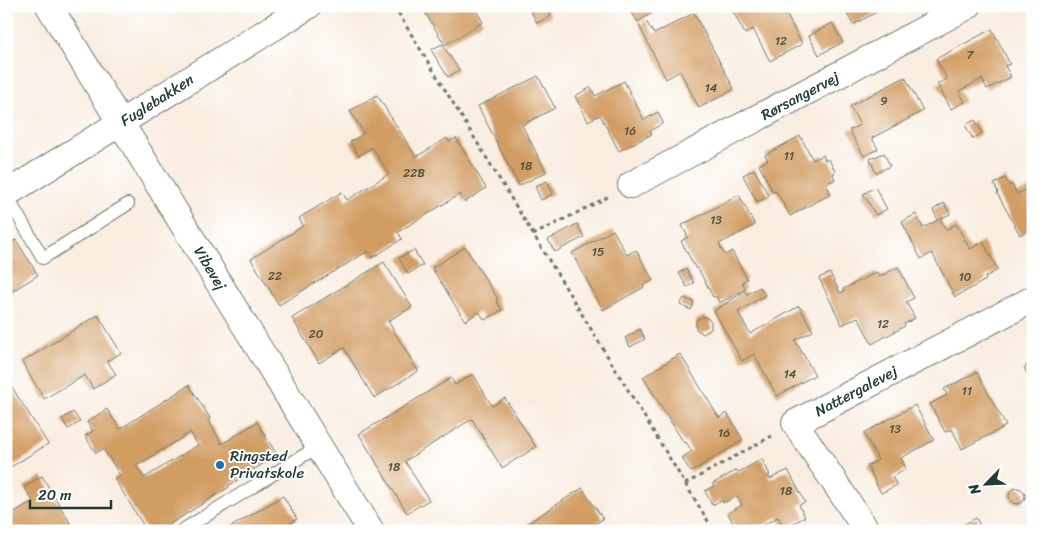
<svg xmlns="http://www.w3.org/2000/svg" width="1039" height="537" viewBox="0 0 1039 537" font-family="Sriracha,sans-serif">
<rect width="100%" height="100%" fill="#fff"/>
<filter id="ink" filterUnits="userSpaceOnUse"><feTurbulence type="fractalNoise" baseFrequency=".02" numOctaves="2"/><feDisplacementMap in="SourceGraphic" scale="10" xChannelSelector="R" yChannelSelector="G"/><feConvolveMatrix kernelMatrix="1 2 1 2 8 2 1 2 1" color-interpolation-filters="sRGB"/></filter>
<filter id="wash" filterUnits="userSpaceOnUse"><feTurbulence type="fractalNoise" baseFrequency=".0096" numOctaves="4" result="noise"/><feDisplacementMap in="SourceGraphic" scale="20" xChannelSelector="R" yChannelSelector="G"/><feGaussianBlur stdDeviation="1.12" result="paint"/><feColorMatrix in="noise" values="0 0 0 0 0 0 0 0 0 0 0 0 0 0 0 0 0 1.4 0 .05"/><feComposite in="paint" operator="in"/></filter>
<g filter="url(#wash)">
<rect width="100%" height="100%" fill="#f9ede0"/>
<g id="blocks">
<path fill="#d29d63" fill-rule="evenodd" d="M421 6H473L483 22 445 45Z
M528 6H546L551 16 537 23Z
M639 6H648L652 13 638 22 631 11Z
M730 6H782L802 44 770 61 753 29 745 34Z
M843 6H895L888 10 887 6 853 25Z
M694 13 734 89 699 108 680 71 666 79 639 25 646 21 654 34Z
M832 23 843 42 819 55 809 36Z
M992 29 1010 64 1005 66 1011 77 987 89 982 79 959 91 965 102 951 109 937 84 947 79 936 59Z
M442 44 459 70 448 77 431 50Z
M538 76 555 108 522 125 546 172 519 186 478 106Z
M905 77 923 111 872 138 878 149 864 156 849 130 860 125 850 106Z
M624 81 644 120 658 112 663 123 650 131 652 134 619 151 600 115 588 121 575 96 591 87 595 96Z
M377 95 416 157 447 138 449 142 456 138 486 188 465 202 460 194 398 232 402 239 372 258 368 251 279 305 251 259 303 226 299 218 342 192 347 200 389 174 372 147 359 156 350 142 364 133 350 111Z
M975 120 982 133 973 139 965 125Z
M800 136 813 160 823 155 825 160H829L835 171 833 175 835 179 826 184 831 194 790 216 776 191 773 192 759 165 768 160 765 155Z
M884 153 890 166 876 173 870 159Z
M754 169 769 196 757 202 743 175Z
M1005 178 1010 186 1012 184 1017 194 1033 186V228L1020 235 997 193 998 192 994 184Z
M547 181 553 194 541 200 535 186Z
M875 187 887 209 876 215 863 194Z
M739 195 755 225 719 244 725 255 732 251 747 279 742 282 746 289 719 303 716 296 713 297 698 268 696 269 681 241 688 237 682 225Z
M944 203 950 214 940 219 946 230 956 224 970 249 983 242 998 270 985 277 986 280 955 297 932 253 921 259 902 222 916 214 923 228 938 220 933 210Z
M577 224 584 237 555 252 548 240Z
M613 230 627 255 636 250 653 280 643 286 644 287 603 310 572 253Z
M16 240 38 275 6 295V245Z
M465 247 498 299 496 300 502 310 485 320 479 312 465 321 432 268Z
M414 250 423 265 408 274 399 258Z
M384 262 412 307 388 321 418 371 374 398 344 348 319 363 292 318Z
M898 267 914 298 906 302 915 318 904 324 905 326 872 344 858 317 842 325 819 278 830 273 840 293 844 291 843 289 877 272 879 277Z
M686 269 694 283 687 287 679 273Z
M760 287 765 295 738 312 750 334 799 306 813 331 795 340 815 375 777 396 754 354 742 361 714 311 745 291 747 294Z
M684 298 694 302 691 310 680 305Z
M98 315 121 353 107 361 116 374 93 389 85 375 44 399 22 362Z
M704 316 711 321V329L703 334 696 329V320Z
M640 329 645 339 630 347 625 338Z
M680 354 719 418 727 413 743 440 691 472 682 458 692 451 686 442 684 443 643 377Z
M1033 363V383L1024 368Z
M977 372 1006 426 962 449 952 429 945 432 930 404 947 395 944 389Z
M473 374 492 406 505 398 536 447 502 468 472 419 405 461 429 500 407 513 359 434 451 378 455 385Z
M6 378 48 444 6 470Z
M189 385 210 418 208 420 222 444 257 422 277 455 228 486 229 487 159 531H147L114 478 120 475 103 449 96 453 85 436 93 431 87 422 107 409 120 429ZM190 432 198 445 144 478 136 465 140 462 141 463 188 434Z
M915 405 934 440 901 458 906 469 892 477 897 485 881 493 867 466 878 460 864 433Z
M73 412 80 422 68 429 62 419Z
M762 459 770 475 768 476 770 479 788 470 805 502 799 505 805 517 784 528 778 517 752 531H737L728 513 742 505 737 496 723 503 722 500 712 505 705 491 714 486 712 484 737 470 739 472Z
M42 476 75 531H6V517L33 501 24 487Z
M1009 496a8 8 0 1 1 16 0a8 8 0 1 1-16 0Z
M582 488 603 519 583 531H516Z
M283 496 297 519 283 528 284 531H231L229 528Z
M976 518 983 531H951Z"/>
</g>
</g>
<g filter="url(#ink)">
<use href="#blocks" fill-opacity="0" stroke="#6b7b70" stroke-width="1"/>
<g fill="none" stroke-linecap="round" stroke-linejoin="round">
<g stroke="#6b7b70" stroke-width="14">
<path id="lane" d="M6 195 43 258 128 204
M181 531 319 446"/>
</g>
<g stroke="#6b7b70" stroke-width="28">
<path id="street" d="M49 6 371 531
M631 185 968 6
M6 194 308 6
M867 531 795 423 1033 299"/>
</g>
<path stroke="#6b7b70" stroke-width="3" stroke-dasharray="4 4" stroke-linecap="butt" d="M394 6 714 531
M533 235 608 197
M685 484 772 436"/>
<use href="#lane" stroke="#fff" stroke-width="12"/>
<use href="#street" stroke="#fff" stroke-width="26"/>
</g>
</g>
<circle fill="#1f6fb2" stroke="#fff" stroke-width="2" cx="220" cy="465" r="5"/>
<g text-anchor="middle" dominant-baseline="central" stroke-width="4" stroke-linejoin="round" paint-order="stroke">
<g font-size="12" fill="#4c5540">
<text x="781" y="41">12</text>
<text x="970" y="55">7</text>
<text x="711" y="88">14</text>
<text x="884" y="101">9</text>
<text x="630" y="131">16</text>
<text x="789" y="156">11</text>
<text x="526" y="166">18</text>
<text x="414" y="173">22B</text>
<text x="716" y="220">13</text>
<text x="598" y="252">15</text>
<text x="275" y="276">22</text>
<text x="965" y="277">10</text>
<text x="883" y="324">12</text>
<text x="316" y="334">20</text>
<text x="790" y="374">14</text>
<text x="967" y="391">11</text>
<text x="895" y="429">13</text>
<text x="724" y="433">16</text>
<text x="394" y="467">18</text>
<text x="786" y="491">18</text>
</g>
<g font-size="15" fill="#1f3d34" stroke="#fff">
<text transform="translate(800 96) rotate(-28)">Rørsangervej</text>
<text transform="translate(157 100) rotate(-32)">Fuglebakken</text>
<text transform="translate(210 268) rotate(59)">Vibevej</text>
<text transform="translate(856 391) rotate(-28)">Nattergalevej</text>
</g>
<g font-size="15" fill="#1f3d34" stroke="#fff" text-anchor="start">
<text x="230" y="456">Ringsted<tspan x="230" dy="17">Privatskole</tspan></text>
</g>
</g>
<rect width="1039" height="537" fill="none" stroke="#fff" stroke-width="25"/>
<g transform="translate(986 484) rotate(246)" stroke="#ffffff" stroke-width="4" paint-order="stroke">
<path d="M0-4L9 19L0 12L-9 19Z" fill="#1f3d34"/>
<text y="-8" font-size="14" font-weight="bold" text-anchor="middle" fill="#1f3d34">N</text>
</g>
<path d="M30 500v8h81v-8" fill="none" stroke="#1f3d34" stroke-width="2.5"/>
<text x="38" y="500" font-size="15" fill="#1f3d34" stroke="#ffffff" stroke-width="4" paint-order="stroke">20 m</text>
</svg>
